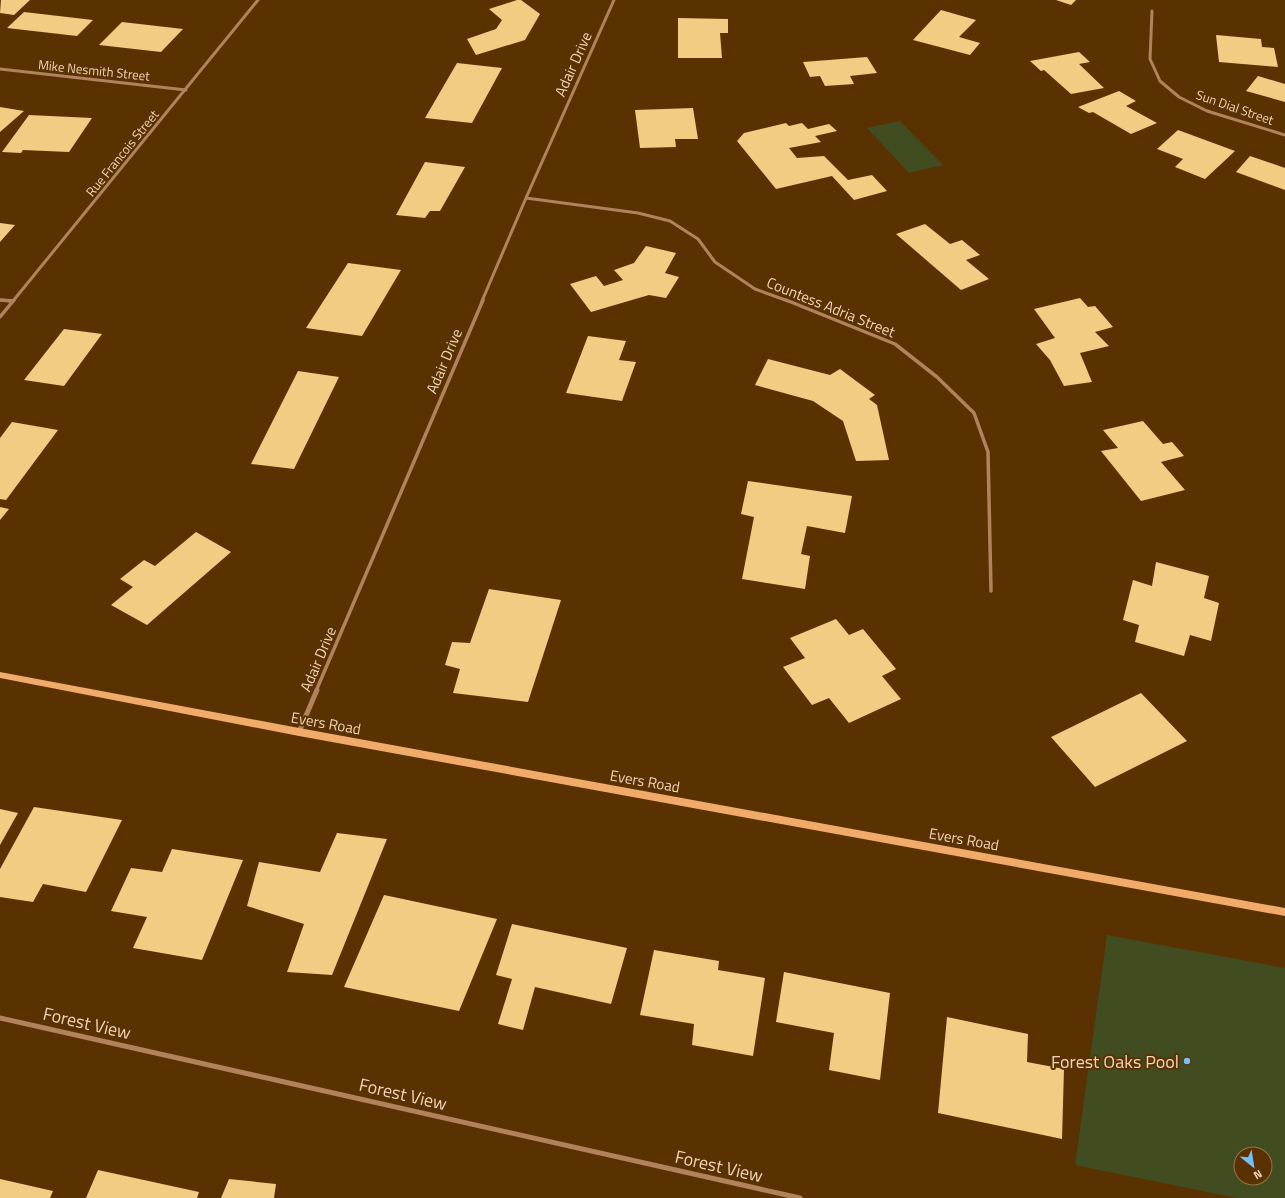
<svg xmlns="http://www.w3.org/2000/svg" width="1285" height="1198" viewBox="0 0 1285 1198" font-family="'Titillium Web',sans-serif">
<rect width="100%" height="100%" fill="#5a3202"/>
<path fill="#414d20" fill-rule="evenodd" d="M900 121 943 165 909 173 867 128Z
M1107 935 1285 968V1198H1237L1075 1165ZM1241 1154H1265V1178H1241Z"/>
<path fill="#f3cc84" d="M1 0H30L14 15 0 13Z
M517 0H521L540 14 525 40 476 55 467 39 496 29 502 20 489 9Z
M1056 0H1076L1071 5Z
M941 10 976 20 959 37 980 43 970 55 913 40Z
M24 12 93 20 77 36 7 28Z
M678 18 728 19V33H720L722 58H678Z
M122 22 183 29 161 52 99 45Z
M1216 35 1261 39 1262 47 1274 48 1278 67 1219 62Z
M1079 52 1090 62 1079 64 1104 88 1071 94 1044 70 1041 71 1030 61Z
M867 57 877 73 850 76 854 84 825 86 820 76 810 77 803 62Z
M457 63 502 68 472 123 425 118Z
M1258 76 1285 84V102L1246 91Z
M1119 91 1136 101 1126 106 1157 123 1131 134 1093 112 1089 113 1078 107Z
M0 107 24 111 0 132Z
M693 108 698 139H675L676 147 640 148 635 110Z
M29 115 92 118 69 152 23 150 21 153 2 152Z
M786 123 789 126 802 123 808 129 829 124 837 131 815 136 821 142 789 148 797 158 824 156 848 180 872 175 887 191 854 200 832 176 776 189 737 141 744 133Z
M1178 130 1235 151 1205 179 1175 167 1183 159 1157 149Z
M1250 156 1285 168V190L1236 172Z
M425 162 465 167 440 211H430L425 218 396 215Z
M0 223 15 225 0 242Z
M925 224 950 244 962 240 980 255 966 260 989 279 961 290 896 234Z
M646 246 676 253 665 273 679 277 666 298 649 295 591 312 570 284 596 276 604 286 623 280 614 270 634 263Z
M348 263 401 270 362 336 306 328Z
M1080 298 1088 307 1095 306 1113 327 1095 332 1109 346 1080 353 1092 382 1064 386 1050 360 1036 344 1055 338 1034 309Z
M64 329 102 334 64 386 24 380Z
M588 336 626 341 619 360 636 362 622 401 566 393Z
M768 359 830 375 840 369 875 395 869 399 877 405 889 460 856 461 843 421 813 401 755 385Z
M298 371 339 377 294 469 251 464Z
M1143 421 1163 444 1172 442 1184 456 1161 462 1185 490 1141 501 1101 451 1118 448 1103 430Z
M12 422 58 430 6 500 0 499V438Z
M748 481 852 496 845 533 807 526 801 554 810 556 805 589 742 579 754 517 741 514Z
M0 507 9 509 0 520Z
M196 532 231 552 147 625 111 605 133 587 120 579 144 560 155 566Z
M1156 562 1209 576 1204 598 1219 603 1211 641 1190 635 1184 656 1135 642 1139 625 1123 620 1133 580 1152 586Z
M489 589 561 600 528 702 453 693 460 669 445 665 452 642 470 643Z
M836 619 849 635 863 629 896 669 882 676 901 699 849 723 829 698 812 705 783 667 805 658 790 638Z
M1141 693 1187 741 1095 787 1051 737Z
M34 807 122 820 86 892 43 884 33 902 0 897V869Z
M0 809 18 813 0 845Z
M337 833 387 839 332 975 287 972 304 924 247 906 259 862 320 872Z
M172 849 243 860 202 960 133 948 147 917 111 911 131 868 162 872Z
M384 895 497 919 459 1011 344 987Z
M512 924 627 948 611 1004 535 987 523 1030 498 1024 512 979 496 975Z
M654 950 719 961 718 970 765 978 753 1056 692 1045 694 1024 640 1015Z
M784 972 890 993 880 1080 829 1070 834 1033 776 1022Z
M947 1017 1028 1034 1027 1062 1064 1069 1062 1139 938 1113Z
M98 1170 199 1192 197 1198H86Z
M0 1179 53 1191 50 1198H0Z
M229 1179 276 1184 274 1198H221Z"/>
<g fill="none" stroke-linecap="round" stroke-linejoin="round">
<path stroke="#b0835c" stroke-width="3" d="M1152 11 1150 59 1160 81 1179 97 1207 111 1285 135
M0 69 186 90
M526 198 638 213 670 221 698 239 715 262 755 289 788 301
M0 300 11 301
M13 301 258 0
M482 301 526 198 614 0"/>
<path stroke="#b0835c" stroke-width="3.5" d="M0 300 13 301
M786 300 895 344 937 377 974 413 988 452 991 591
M0 317 14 300
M316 691 483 300"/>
<path stroke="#b0835c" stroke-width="5" d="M299 732 317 690
M0 1018 800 1198"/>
<path fill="#f0aa69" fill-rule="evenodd" d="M0 672 299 728 1285 908V916L299 736 0 678Z"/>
</g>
<circle fill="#77c0f7" stroke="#5a3202" stroke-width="1.5" cx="1187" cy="1061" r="4"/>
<g text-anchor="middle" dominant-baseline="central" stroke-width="4" stroke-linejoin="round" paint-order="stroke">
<g font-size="13" fill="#f3d4b9" stroke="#5a3202">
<text transform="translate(94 70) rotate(6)">Mike Nesmith Street</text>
<text transform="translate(1235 107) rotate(19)">Sun Dial Street</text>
<text transform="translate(122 153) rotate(-51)">Rue Francois Street</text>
</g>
<g font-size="15" fill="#f3d4b9" stroke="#5a3202">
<text transform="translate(573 64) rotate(-66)">Adair Drive</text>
<text transform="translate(831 307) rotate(22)">Countess Adria Street</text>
<text transform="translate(444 361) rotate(-67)">Adair Drive</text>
<text transform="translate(318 659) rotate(-67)">Adair Drive</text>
<text transform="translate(326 723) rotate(10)">Evers Road</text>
<text transform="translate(645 781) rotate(10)">Evers Road</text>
<text transform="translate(964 839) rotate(10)">Evers Road</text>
</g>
<g font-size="18" fill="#f3d4b9" stroke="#5a3202">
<text transform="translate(87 1023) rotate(13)">Forest View</text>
<text transform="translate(403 1094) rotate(13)">Forest View</text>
<text transform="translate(719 1166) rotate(13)">Forest View</text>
</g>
<g font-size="18" fill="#f3d4b9" stroke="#5a3202" text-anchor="end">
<text x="1179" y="1061">Forest Oaks Pool</text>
</g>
</g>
<g transform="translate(1253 1166) rotate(150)"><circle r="19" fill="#5a3202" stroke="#97734b"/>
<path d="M0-3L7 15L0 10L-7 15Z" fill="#77c0f7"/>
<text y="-6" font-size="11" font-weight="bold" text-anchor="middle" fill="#f3d4b9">N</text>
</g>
</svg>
